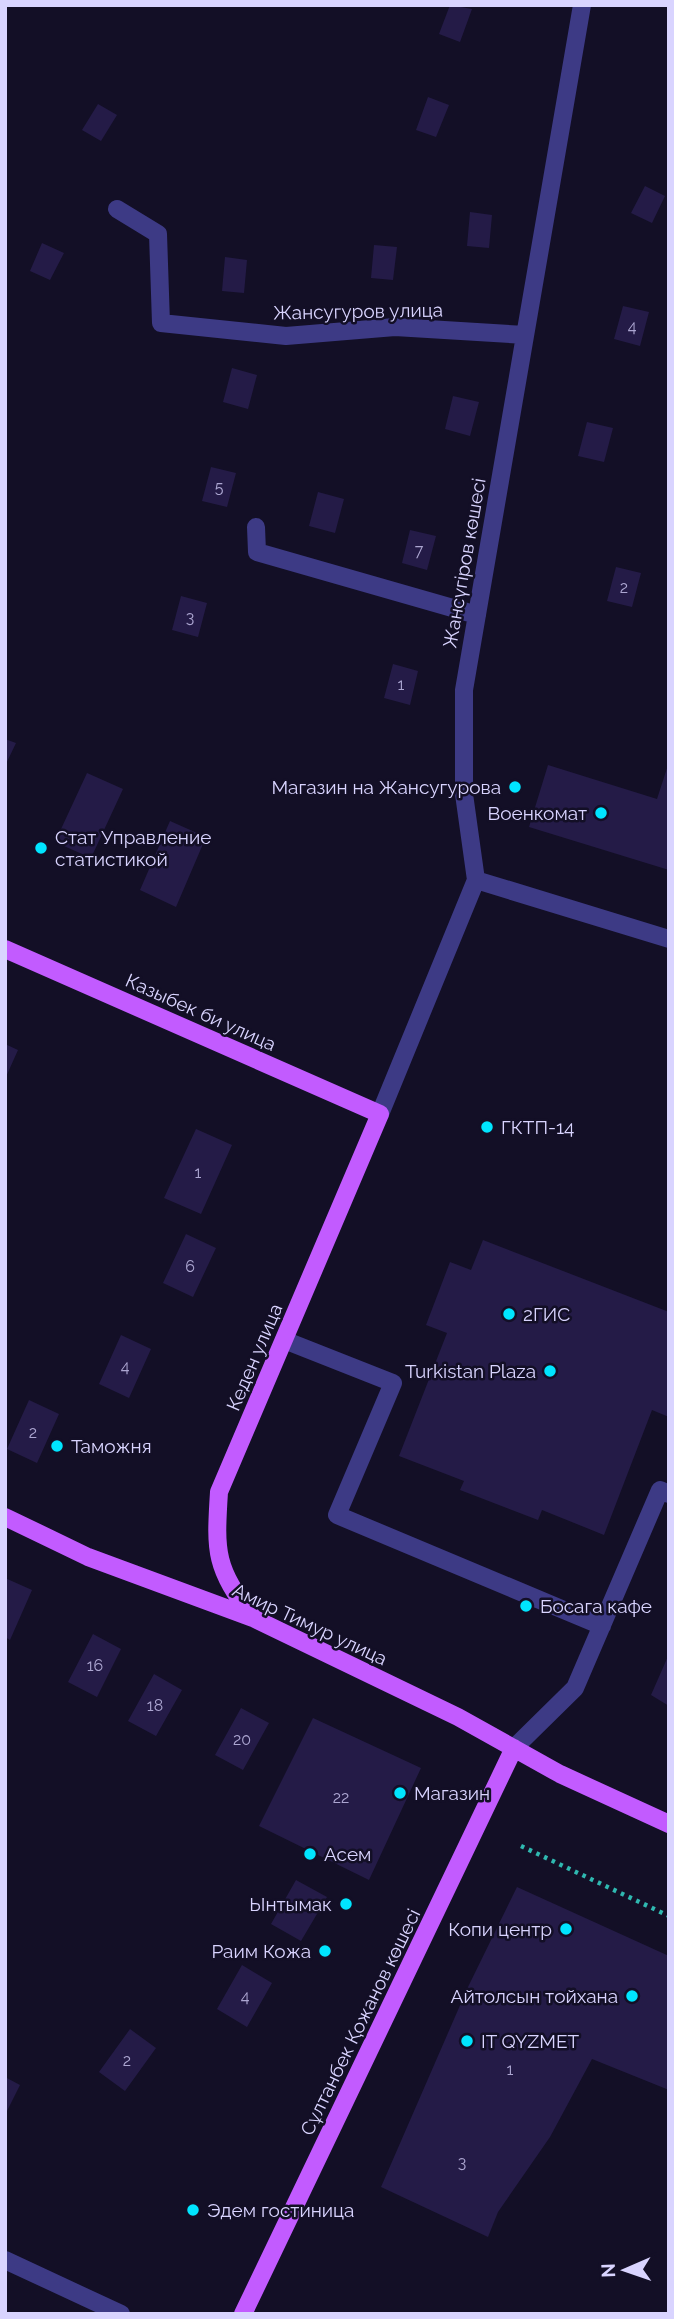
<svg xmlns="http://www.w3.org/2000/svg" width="674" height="2319" viewBox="0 0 674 2319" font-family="Raleway,sans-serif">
<rect width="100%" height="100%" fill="#130f26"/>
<path fill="#241b47" d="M450 5 472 9 460 42 439 34Z
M428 97 449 105 436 137 416 130Z
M98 104 117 115 101 141 82 130Z
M645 186 665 196 652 223 631 213Z
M470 212 492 215 489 248 467 246Z
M42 243 64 253 50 280 30 271Z
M374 245 397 247 393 280 371 278Z
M225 257 247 260 244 293 222 291Z
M623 306 649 312 640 346 614 339Z
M232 368 257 375 248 409 223 402Z
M453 396 479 402 470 436 445 429Z
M587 422 613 428 604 462 578 456Z
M211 467 236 473 227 507 202 501Z
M318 492 344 499 335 533 309 526Z
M410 530 436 536 427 570 402 563Z
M616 567 641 573 632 607 607 601Z
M181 596 207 603 198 637 172 630Z
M393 664 418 671 410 705 384 698Z
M5 739 16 743 5 766Z
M669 762V870L529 827 548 765 657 799Z
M87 773 123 789 91 858 55 842Z
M170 821 206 837 176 907 140 890Z
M5 1044 18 1050 5 1079Z
M196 1129 232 1145 201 1214 164 1198Z
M186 1234 216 1248 193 1297 163 1283Z
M483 1240 669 1312V1417L652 1410 604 1535 542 1510 538 1520 460 1490 464 1481 399 1456 447 1333 426 1325 450 1262 471 1270Z
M121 1335 151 1349 129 1398 99 1384Z
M29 1400 59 1414 37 1463 7 1449Z
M5 1578 32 1590 10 1640 5 1637Z
M93 1634 121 1649 97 1697 68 1682Z
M669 1654V1706L651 1695Z
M154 1674 182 1690 156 1736 128 1721Z
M241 1708 269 1723 243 1770 215 1755Z
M313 1718 421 1768 369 1880 259 1826Z
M296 1880 327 1897 301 1941 271 1924Z
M517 1887 669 1956V2090L592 2059 550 2137 498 2212 488 2237 381 2187 468 1987Z
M242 1965 272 1983 247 2027 217 2009Z
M130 2029 156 2048 125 2091 99 2072Z
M5 2077 20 2085 5 2115Z"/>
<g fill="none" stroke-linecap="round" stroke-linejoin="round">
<path stroke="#2fb8b0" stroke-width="4.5" stroke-dasharray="3.5 5" stroke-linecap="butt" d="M521 1846 669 1916"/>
<path stroke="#3d3a85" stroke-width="18" d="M117 209 158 234 161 323 286 336 395 327 525 335
M256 527 257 552 477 615
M476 880 669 939
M380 1114 476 880 464 794V690L582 5
M284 1340 393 1383 337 1515 602 1626
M514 1748 575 1688 660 1490 669 1494
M5 2260 121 2314"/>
<path stroke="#c25bff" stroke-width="18" d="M5 949 380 1114 219 1492C215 1554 215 1567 253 1618
M5 1517 88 1557 253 1618 458 1717 560 1774 669 1824
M243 2314 514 1748"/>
</g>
<g fill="#00e5ff" stroke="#130f26" stroke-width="2.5">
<circle cx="515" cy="787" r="7"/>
<circle cx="601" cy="813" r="7"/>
<circle cx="41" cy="848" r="7"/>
<circle cx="487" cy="1127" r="7"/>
<circle cx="509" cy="1314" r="7"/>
<circle cx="550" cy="1371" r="7"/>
<circle cx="57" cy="1446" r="7"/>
<circle cx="526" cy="1606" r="7"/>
<circle cx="400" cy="1793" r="7"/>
<circle cx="310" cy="1854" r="7"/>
<circle cx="346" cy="1904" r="7"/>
<circle cx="566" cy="1929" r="7"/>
<circle cx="325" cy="1951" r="7"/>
<circle cx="632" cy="1996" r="7"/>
<circle cx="467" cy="2041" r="7"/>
<circle cx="193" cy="2210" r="7"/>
</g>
<g text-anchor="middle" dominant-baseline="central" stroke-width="5" stroke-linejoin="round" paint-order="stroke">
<g font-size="16" fill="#aca6d1">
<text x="632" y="326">4</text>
<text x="219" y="487">5</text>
<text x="419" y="550">7</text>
<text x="624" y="587">2</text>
<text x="190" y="617">3</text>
<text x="401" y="684">1</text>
<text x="198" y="1172">1</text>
<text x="190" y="1266">6</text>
<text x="125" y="1366">4</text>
<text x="33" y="1432">2</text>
<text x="95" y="1665">16</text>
<text x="155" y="1705">18</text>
<text x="242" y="1739">20</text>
<text x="341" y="1797">22</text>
<text x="245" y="1996">4</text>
<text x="127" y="2060">2</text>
<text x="510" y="2069">1</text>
<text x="462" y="2162">3</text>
</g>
<g font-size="19" fill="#d9d4ff" stroke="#130f26">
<text transform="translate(358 311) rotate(-1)">Жансугуров улица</text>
<text transform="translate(464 563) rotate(-80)">Жансүгіров көшесі</text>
<text transform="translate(201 1012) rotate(24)">Казыбек би улица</text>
<text transform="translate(254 1357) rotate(-67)">Кеден улица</text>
<text transform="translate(310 1624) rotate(25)">Амир Тимур улица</text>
<text transform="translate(360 2022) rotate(-64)">Сұлтанбек Қожанов көшесі</text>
</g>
<g font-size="19" fill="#d9d4ff" stroke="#130f26" text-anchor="start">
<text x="501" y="787" text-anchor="end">Магазин на Жансугурова</text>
<text x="587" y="813" text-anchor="end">Военкомат</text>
<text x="55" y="837">Стат Управление<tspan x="55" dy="22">статистикой</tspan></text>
<text x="501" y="1127">ГКТП-14</text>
<text x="523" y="1314">2ГИС</text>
<text x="536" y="1371" text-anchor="end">Turkistan Plaza</text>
<text x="71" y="1446">Таможня</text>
<text x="540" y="1606">Босага кафе</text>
<text x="414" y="1793">Магазин</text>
<text x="324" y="1854">Асем</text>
<text x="332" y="1904" text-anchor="end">Ынтымак</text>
<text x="552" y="1929" text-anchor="end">Копи центр</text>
<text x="311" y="1951" text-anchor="end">Раим Кожа</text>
<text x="618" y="1996" text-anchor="end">Айтолсын тойхана</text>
<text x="481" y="2041">IT QYZMET</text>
<text x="207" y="2210">Эдем гостиница</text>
</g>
</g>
<rect width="674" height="2319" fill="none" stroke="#d9d4ff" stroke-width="14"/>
<g transform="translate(625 2270) rotate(268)" stroke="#130f26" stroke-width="5" paint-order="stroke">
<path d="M0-5L12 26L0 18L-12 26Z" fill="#d9d4ff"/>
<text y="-10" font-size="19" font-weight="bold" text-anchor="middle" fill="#d9d4ff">N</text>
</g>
</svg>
